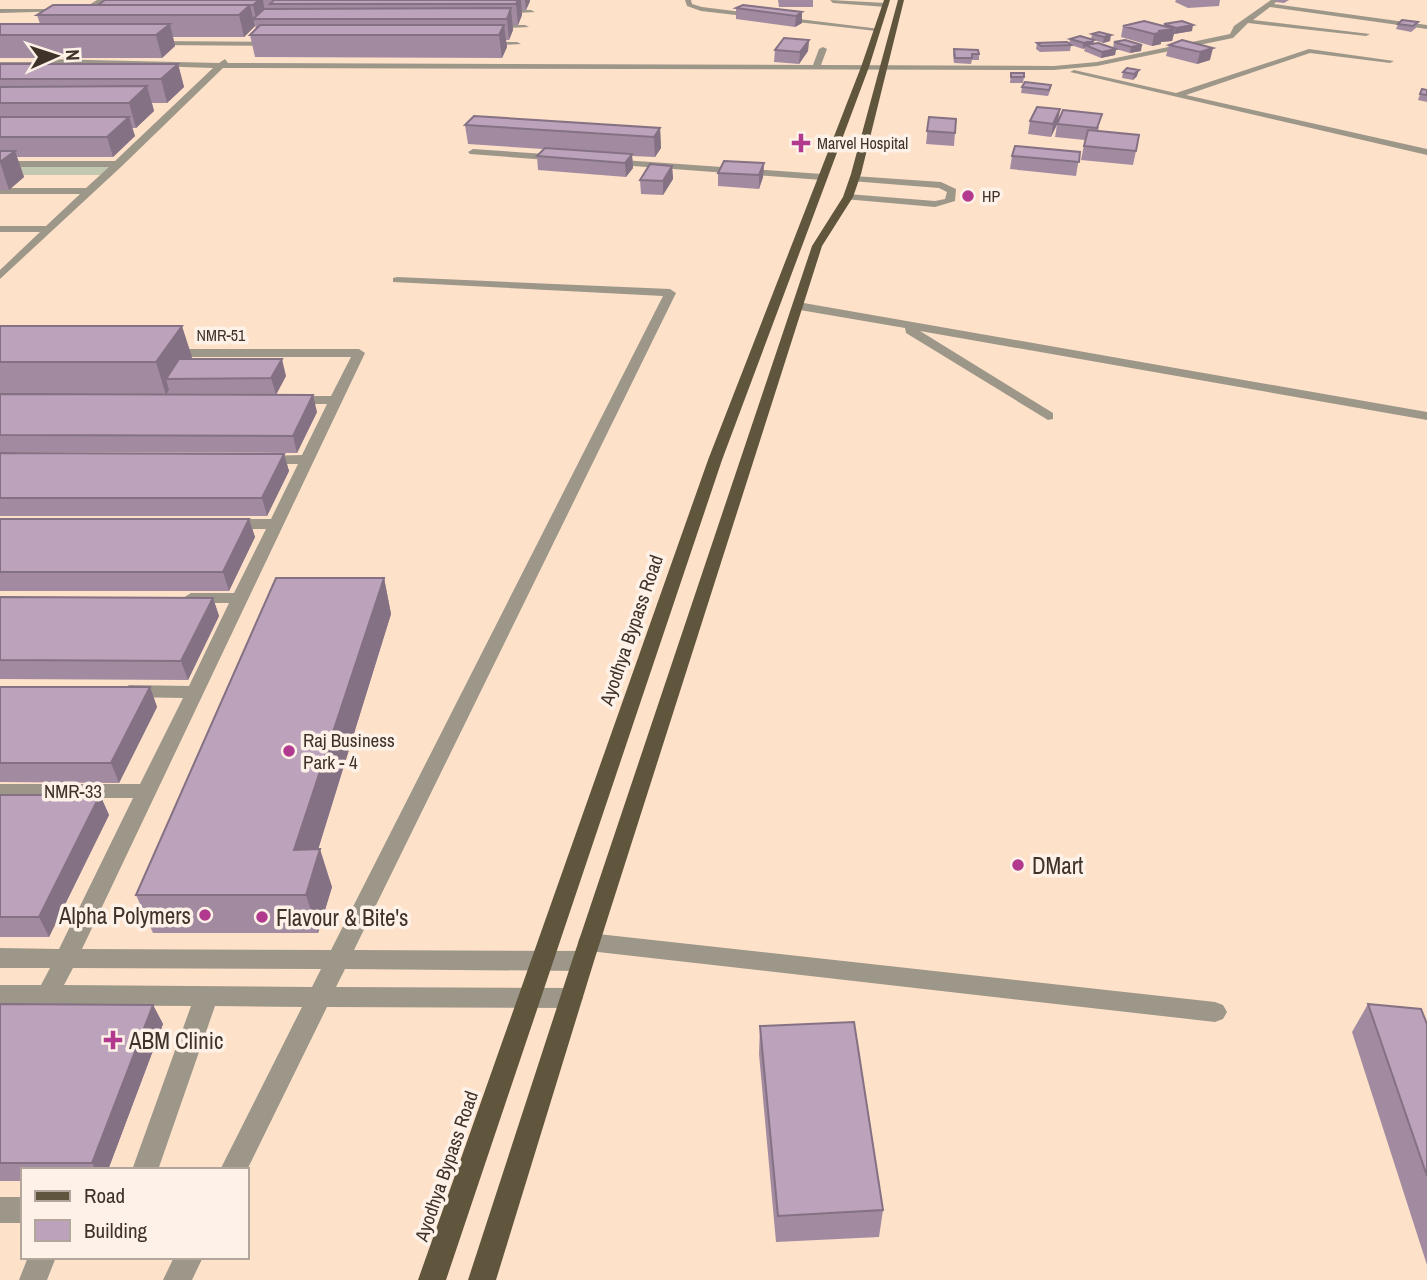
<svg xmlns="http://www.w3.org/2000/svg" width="1427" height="1280" viewBox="0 0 1427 1280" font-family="'Archivo Narrow',sans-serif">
<rect width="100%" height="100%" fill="#fee1c9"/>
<path fill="#c2c7af" d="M0 162 119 164 107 175H0Z"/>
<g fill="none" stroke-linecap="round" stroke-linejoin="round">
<path fill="#9d978a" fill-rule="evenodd" d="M685 0H691L692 4 702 7 880 29 876 31 701 11 687 6Z
M830 0 886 3 889 5 886 7 833 3Z
M854 176 941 182 956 189 955 201 935 207 844 199 843 197 848 194 935 201 945 199 947 192 939 188 851 181V177Z
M798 302 1427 412V420L920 331 1053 413V419L1048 420 906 333 905 328 794 309V303Z
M589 933 1215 1002 1223 1005 1227 1012 1223 1019 1215 1022 589 951 581 949 578 942 581 935Z"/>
<path fill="#9d978a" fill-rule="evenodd" d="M97 0H105L79 19H73V15Z
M1271 0H1278L1274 4 1427 25V29L1270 7 1253 20 1370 34 1366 36 1248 23 1233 38 1097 66 1054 70 223 68 122 166 0 279V270L40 232H0V226H46L80 194H0V188H86L109 167H0V161H115L213 68 61 63 57 66H0V62H43L47 59 219 63 225 59 228 63 813 65 819 49 823 47 827 49 821 65 1054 66 1097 62 1230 34 1234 26Z
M0 9H66L70 11 0 13Z
M500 10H531L535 12 497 14Z
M490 25H525L529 27 487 29Z
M150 41 273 42 277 44 273 46 147 45Z
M483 42H517L521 44 480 46Z
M1309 49 1394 61 1390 63 1310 53 1186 95 1427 149V155L1070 72 1074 70 1176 93Z
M473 149 560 155 565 158 560 161 470 154 468 152Z
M609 159 822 174 827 177 822 180 606 164 604 162Z
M397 277 670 289 676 293 354 950 583 951 591 954 594 961 591 968 583 971 345 969 336 987 571 988 579 991 583 998 579 1005 571 1008 327 1007 247 1170H220L302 1007 215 1006 158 1170H132L191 1006 0 1005V985H41L50 968H0V948L59 949 133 798H0V784H140L183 698 129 697 120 691 129 685 189 686 229 603H191L183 598 191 593H234L266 529H227L219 524 227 519H271L298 464H262L255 460 262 456 302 455 327 404H292L285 400 292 396H331L351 357H169L163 353 169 349H359L365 353 82 949 331 950 663 296 393 282V278ZM73 968 321 969 312 987 64 985Z
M0 1197H23V1223H0Z
M28 1257H56L47 1280H19Z
M174 1257H203L192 1280H163Z"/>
<path fill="#60563e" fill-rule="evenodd" d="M884 0H890L869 67 722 460 446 1280H418L708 460 861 67Z
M898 0H904L861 174 853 197 822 246 594 961 496 1280H468L572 961 812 246 843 197 851 174Z"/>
</g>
<path fill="#a28ba1" d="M105 0H530V1L526 10H522V15L518 25H513V30L509 40H506L507 47 502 58 255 57 250 35 256 29 254 21 255 26 244 37H173L175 46 162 58H0V24H40L37 15 99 5Z
M778 0H813V7H779Z
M1176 0H1220L1219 6 1188 8 1175 2Z
M1276 0H1289L1284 3 1275 2Z
M736 8 802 12V23L795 27 736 19Z
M1418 22 1416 28 1411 32 1396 29 1398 24Z
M1164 24 1192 31 1174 34 1172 41 1161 42V44L1152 46 1121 37 1123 26H1164Z
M1099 32 1110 41 1103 43 1094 40 1093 44 1113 48 1114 42 1141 51 1130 53 1116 49 1115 55 1101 58 1084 51 1085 48 1083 49 1071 45 1070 51 1040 52 1036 49 1037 43 1069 44 1070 39H1091L1092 34Z
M809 40 808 51 799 64 774 62 775 50Z
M1182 40 1210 60 1197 64 1166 56 1169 45Z
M954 49 979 54V60H972L971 64 954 63 953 55Z
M0 64H178L184 87 167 103H152L154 111 136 128H132L135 136 113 157H17L24 177 9 190H0Z
M1127 68 1137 76 1133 80 1122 78 1123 72Z
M1011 73 1024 77 1023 83H1010Z
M1051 85 1050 91 1048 96 1021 93 1022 87Z
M1422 89 1427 90V102L1418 100Z
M929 117 956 119 954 146 926 144Z
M1059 120 1099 127 1098 131 1136 151 1133 165 1081 160 1085 140 1055 137 1057 125 1051 137 1028 134 1030 121Z
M465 125 660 128 661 148 655 157 632 156 633 168 626 177 538 170 537 156 543 149 468 144Z
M1080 152 1076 176 1010 169 1012 156Z
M764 163 763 177 759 189 718 186V173Z
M672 166 673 179 663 195 641 194 640 180Z
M0 326 192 357 190 359 286 376 276 394 317 412 297 453 0 452Z
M0 453 284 454 289 471 267 516H0Z
M0 519H249L255 537 229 591H0Z
M384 578 391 614 318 850 332 887 318 933H153L136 895Z
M0 597 213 598 219 616 188 680 0 679Z
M0 687H150L157 707 119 783 0 782Z
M0 795H100L109 815 49 937H0Z
M0 1004 153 1005 163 1024 108 1170H23V1181H0Z
M1368 1004 1427 1024V1265L1352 1032Z
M760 1026 883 1210 879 1237 776 1242 759 1054Z"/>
<path fill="#847183" d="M259 0H263L265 13 256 19 253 5Z
M518 0H521L522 15 518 25 516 4Z
M525 0H530V1L526 10Z
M250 5 255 26 244 37 239 15Z
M511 8 513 30 509 40 507 19Z
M802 12V23L795 27 796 16Z
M170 24 175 46 162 58 156 35Z
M504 25 507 47 502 58 499 35Z
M1193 25 1192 31 1174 34 1176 28Z
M1175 29 1172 41 1161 42V44L1152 46 1154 34 1158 31Z
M1111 35 1110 41 1103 43 1104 37Z
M809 40 808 51 799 64 800 52Z
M1094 40 1093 46 1085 45V48L1083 49 1084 43Z
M1142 45 1141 51 1130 53 1131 47Z
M1213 48 1210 60 1197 64 1200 52Z
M1116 49 1115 55 1101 58 1102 52Z
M178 64 184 87 167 103 161 79Z
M1139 70 1137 76 1133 80 1134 74Z
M147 86 154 111 136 128 129 103Z
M1060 109 1058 122 1051 137 1053 124Z
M129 117 135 136 113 157 107 137Z
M660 128 661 148 655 157 654 137Z
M15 151 24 177 9 190 0 162Z
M632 154 633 168 626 177 625 163Z
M764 163 763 177 759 189V175Z
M672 166 673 179 663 195V181Z
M182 326 192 357 177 379H166L169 390 166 395 156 362Z
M282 359 286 376 276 395 271 378Z
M313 395 317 412 297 453 293 436Z
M284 454 289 471 267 516 262 498Z
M249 519 255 537 229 591 223 572Z
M384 578 391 614 306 888 294 850Z
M213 598 219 616 188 680 181 661Z
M150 687 157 707 119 783 111 763Z
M100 795 109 815 49 937 39 917Z
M320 849 332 887 318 933 306 895Z
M153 1005 163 1024 108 1170H96L92 1163Z"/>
<path fill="#bca2bb" stroke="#847183" stroke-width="2" d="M105 0H259L253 5H98Z
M274 0H518L516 4H270Z
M53 5H250L239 15H37Z
M743 5 802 12 796 16 736 8Z
M511 8 507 19H253L264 9Z
M1402 20 1418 22 1413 26 1398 24Z
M1144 21 1175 29 1158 31 1163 32 1154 34 1123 26Z
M1182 21 1193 25 1176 28 1164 24Z
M0 24H170L156 35H0Z
M260 25H504L499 35H250Z
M1099 32 1111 35 1104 37 1092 34Z
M1080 36 1094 40 1084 43 1070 39Z
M784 38 809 40 800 52 775 50Z
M1125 40 1142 45 1131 47 1114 42Z
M1182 40 1213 48 1200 52 1169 45Z
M1067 42 1071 45 1041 46 1037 43Z
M1098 43 1116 49 1102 52 1085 45Z
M954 49 978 50 979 54H972V58H955Z
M0 64H178L161 79H0Z
M1127 68 1139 70 1134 74 1123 72Z
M1011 73H1024V77H1011Z
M1025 82 1051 85 1049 90 1022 87Z
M147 86 129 103H0V87Z
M1422 89 1427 90V95L1420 94Z
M1037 107 1060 109 1053 124 1030 121Z
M1063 110 1102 114 1097 128 1057 124Z
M474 116 660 128 654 137 465 125Z
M0 117H129L107 137H0Z
M929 117 956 119 955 133 927 131Z
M1088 130 1139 135 1136 151 1084 146Z
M1015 146 1080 152 1079 162 1012 156Z
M545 148 632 154 625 163 537 156Z
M0 151H15L0 162Z
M724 161 764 163 759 175 718 173Z
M650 164 672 166 663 181 640 180Z
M0 326H182L156 362H0Z
M179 359H282L271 378 166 379Z
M0 394 313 395 293 436 0 435Z
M0 453 284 454 262 498H0Z
M0 519H249L223 572H0Z
M276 578H384L294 850 320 849 306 895H136Z
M0 597 213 598 181 661 0 660Z
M0 687H150L111 763H0Z
M0 795H100L39 917H0Z
M0 1004 153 1005 92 1163H0Z
M1368 1004 1421 1009 1427 1024V1176Z
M854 1022 883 1210 778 1216 760 1026Z"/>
<g fill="#b23a8e" stroke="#fef2e8" stroke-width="2.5">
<path d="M797.5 132.5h7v7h7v7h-7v7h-7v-7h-7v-7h7z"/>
<circle cx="968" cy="196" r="7"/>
<circle cx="289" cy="751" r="7"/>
<circle cx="1018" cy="865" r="7"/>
<circle cx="205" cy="915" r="7"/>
<circle cx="262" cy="917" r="7"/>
<path d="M109.5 1029.5h7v7h7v7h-7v7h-7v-7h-7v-7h7z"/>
</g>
<g text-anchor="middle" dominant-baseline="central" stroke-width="7" stroke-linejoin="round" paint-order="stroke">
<g font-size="16" fill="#3e3229" stroke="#fef2e8" text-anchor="start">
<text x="817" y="143">Marvel Hospital</text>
<text x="982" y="196">HP</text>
</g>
<g font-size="16" fill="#3e3229" stroke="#fef2e8">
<text x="221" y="335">NMR-51</text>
</g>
<g font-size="19" fill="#3e3229" stroke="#fef2e8">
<text transform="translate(631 630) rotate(-71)">Ayodhya Bypass Road</text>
<text x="73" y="791">NMR-33</text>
<text transform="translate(446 1166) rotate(-71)">Ayodhya Bypass Road</text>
</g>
<g font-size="19" fill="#3e3229" stroke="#fef2e8" text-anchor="start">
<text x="303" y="740">Raj Business<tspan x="303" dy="22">Park - 4</tspan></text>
</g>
<g font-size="23" fill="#3e3229" stroke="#fef2e8" text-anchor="start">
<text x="1032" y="865">DMart</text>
<text x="191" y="915" text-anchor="end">Alpha Polymers</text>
<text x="276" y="917">Flavour &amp; Bite's</text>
<text x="129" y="1040">ABM Clinic</text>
</g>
</g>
<rect x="21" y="1168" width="228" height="91" fill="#fef2e8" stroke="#b1a59c" stroke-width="2"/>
<rect x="35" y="1191" width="35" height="10" fill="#60563e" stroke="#b1a59c" stroke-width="2"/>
<text x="84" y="1203" font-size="21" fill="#3e3229">Road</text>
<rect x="35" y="1220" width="35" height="21" fill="#bca2bb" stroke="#b1a59c" stroke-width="2"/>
<text x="84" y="1238" font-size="21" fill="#3e3229">Building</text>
<g transform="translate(56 56) rotate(87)" stroke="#fef2e8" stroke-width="5" paint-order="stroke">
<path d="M0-5L12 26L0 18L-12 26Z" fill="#3e3229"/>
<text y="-10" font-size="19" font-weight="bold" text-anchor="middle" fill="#3e3229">N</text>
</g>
</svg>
